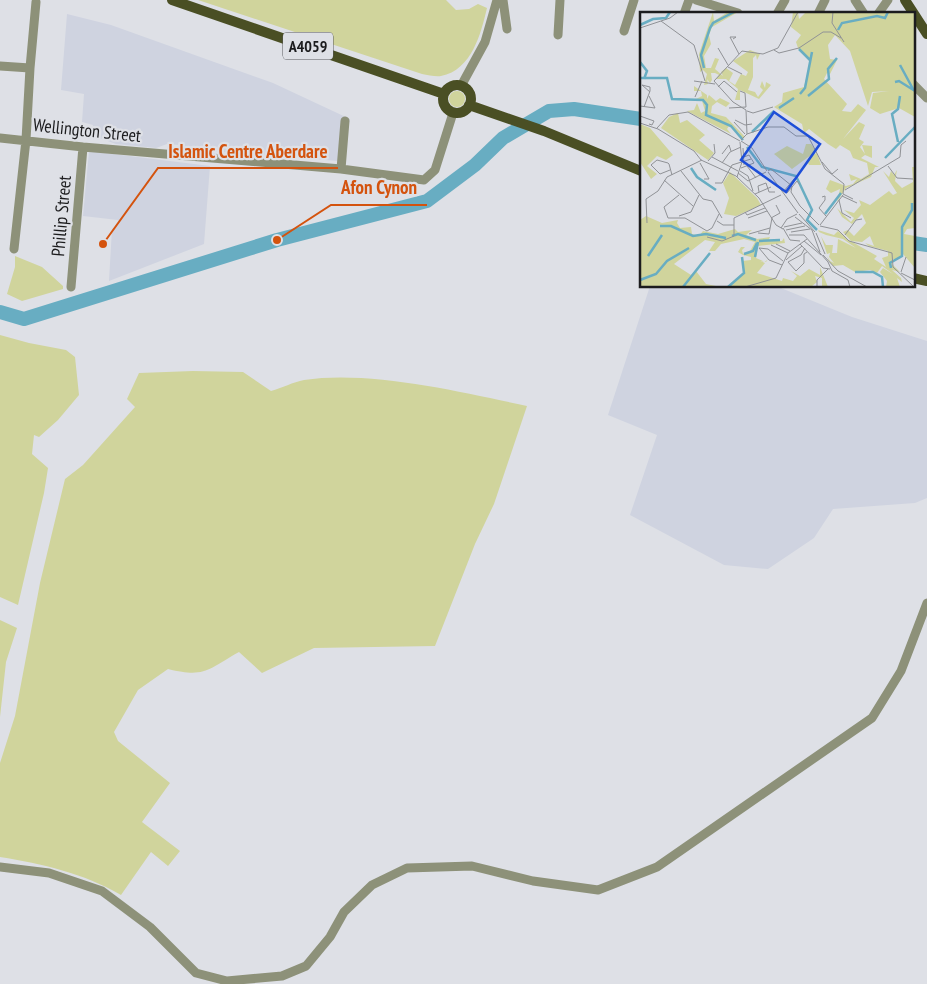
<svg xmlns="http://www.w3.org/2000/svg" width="927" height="984" viewBox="0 0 927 984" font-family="'PT Sans Narrow',sans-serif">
<rect width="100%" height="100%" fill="#dee0e6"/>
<path fill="#cfd3e0" d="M67 14 111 25 273 83 350 119 338 161 184 149 179 145 167 144 156 148 116 144 91 135 93 125 82 122 84 94 61 90Z
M89 151 210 166 204 244 109 281 112 229 118 225V220L83 216Z
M650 286H776L852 317 927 341V498L915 503 833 509 814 538 768 569 724 565 630 515 657 435 608 415Z"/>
<path fill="#d0d49c" d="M198 0H446L456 10 469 9 478 4 487 8C481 33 472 70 441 76 436 77 428 75 422 74Z
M449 99a8 8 0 1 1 16 0a8 8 0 1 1-16 0Z
M15 256 42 267 63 286V289L22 301 7 294 15 267Z
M0 335 29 343 66 350 75 357 79 395 58 420 39 437 34 435 32 454 48 468 44 493 18 605 0 597Z
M193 371 243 372 271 391C282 388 293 382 304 380 369 370 462 392 527 406L494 504 475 544 435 646 314 648 262 673 239 652C207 670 205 678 168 669L138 690 114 732 118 741 170 783 142 822 180 851 168 866 151 852 121 895C83 873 43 864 0 857V763L15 716 40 583 65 479 83 465 135 407 127 399 139 373Z
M0 620 17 628 6 662 0 717Z"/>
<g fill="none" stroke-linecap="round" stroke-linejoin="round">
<path stroke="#68adc2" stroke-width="14" d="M913 243 927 245
M0 312 24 319 277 240 427 201 475 165 503 138 549 111 574 109 641 119"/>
<path stroke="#8d9179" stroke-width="9" d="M503 0 507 29
M696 0 738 13
M855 0 864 14
M684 14 689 0
M777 14 785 0
M818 14 825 0
M878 14 888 0
M624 31 634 0
M558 35 560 0
M0 66 30 68
M913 84 927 98
M461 86 485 42 497 0
M0 138 83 147 341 169 424 180 435 170 453 113
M341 169 345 121
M14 249 26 140 30 68 36 2
M71 287 83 147
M0 867 49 873 102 891 150 927 196 973 227 981 282 976 306 966 330 937 344 912 372 885 407 868 472 866 533 881 598 890 657 867 872 718 901 671 927 603"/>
<path stroke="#4a4f24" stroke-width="10" d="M172 0 444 94
M905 0 927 34
M443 99a14 14 0 1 1 28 0a14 14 0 1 1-28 0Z
M469 105 544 131 641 171
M913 278 927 281"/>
</g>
<g text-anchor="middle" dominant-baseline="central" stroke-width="4.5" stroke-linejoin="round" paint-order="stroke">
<rect fill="#dee0e6" stroke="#56575a" stroke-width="1" x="283" y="32.5" width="50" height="27" rx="4"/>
<g font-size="16" font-weight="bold" fill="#1c1c1e">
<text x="308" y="46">A4059</text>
</g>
<g font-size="18" fill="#1c1c1e" stroke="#dee0e6">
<text transform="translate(87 130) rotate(6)">Wellington Street</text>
<text transform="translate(61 216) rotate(-85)">Phillip Street</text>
</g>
</g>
<g transform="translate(640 12)">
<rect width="275" height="275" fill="#dee0e6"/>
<path d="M73 0 74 9 88 0H98L72 15 69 23 71 32 64 44 66 56H71L75 46 79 47 75 57 83 64 81 60 86 56 93 61 89 69 95 73 101 62 106 64 108 60 93 49 110 38 120 42 117 48 116 43 113 46V65L108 78 115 80 118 85 123 78 120 75 122 69 125 76 126 70 131 73 119 87 100 78V88H95L98 77 86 67H76L79 63 75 61H71L72 68 70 71 67 67 68 72 64 73 67 62 63 58 60 60 59 42ZM153 0H158L159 7 166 0H275V105L259 96 240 102 230 96 233 81 249 79 232 80 228 94 210 39 195 23 188 33 190 47 197 48 190 62 187 61 184 67 207 92 202 99 211 100 218 92 226 98 203 127 219 110 225 113 219 127 224 130 220 135 225 142 222 133 232 134V146L225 143 221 146 239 155H235L231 165 206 176 197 190 200 177 191 181 186 177 190 168 206 174 213 172 217 167 211 169 209 162 221 167 229 162 227 151 213 146 210 139 200 133 196 137 188 132 169 117 164 121 162 112 134 95 142 90 143 81 164 75 170 50 158 36 156 30 161 23 151 15ZM54 74 67 83V87L69 83 76 89 80 86 90 91 86 95 77 90 72 94 71 101 86 105 105 125 101 127 99 121 89 114 87 117 91 122 47 99 54 98 57 91 61 101 65 99 62 89 54 88 62 84 61 79H54ZM38 101 40 111 47 108 65 123 59 128 74 141 68 148 21 116 29 105ZM0 112 10 116 33 143 26 148 17 144 7 154 17 162 11 167 0 150ZM166 132H171L176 139 172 143 177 141 181 153H169L167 149 171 143 152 157 134 142 147 134 163 142ZM272 155H275V216L267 217 264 222 275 224V256L263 242 257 248 253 247 252 252 260 260 252 258 261 266 262 270 257 266 260 275H246L247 269 240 260 243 256 253 262 242 254 237 261 230 258 215 260 203 253 193 254 189 249 187 244 190 249 194 251 189 245 190 241 187 242 181 224 186 233H193L192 241H197L198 227 216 236 203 227 186 223 179 220 178 218 194 223 198 219 207 227 237 244 234 247 246 255 242 246 248 244V239L229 234 225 231 234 234 230 224 222 230 211 229 203 220 208 218 214 224 226 211 222 202 212 212 202 205 197 196 211 210 214 206 204 198 214 201 221 193 219 188 230 193 249 179 253 183 257 181 243 159 249 165 251 159 254 163 257 158 255 169 262 176 273 170ZM90 160 117 186 121 193 96 204 84 202 89 186 83 171ZM6 204 22 211 38 208 37 211 40 216 51 215 52 222 59 224 63 219 78 222 95 217 98 220 112 218 106 223 117 227 130 225 128 229H142L144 226 145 231 118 234 116 246 125 250 128 247 126 250 120 249 125 251 117 261 142 269 143 266 153 269 157 264 151 259 160 264 169 257 180 263V255L188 275H182V266L175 264 177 270 171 275H87L104 260 102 249 111 248V245L103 243 98 240 101 235H105L102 238 103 242 110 239 115 230 104 227 81 232 75 239H69L75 230 65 228 34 252 51 263 56 259 66 272 81 275H0V208Z" fill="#d0d49c"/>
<path fill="none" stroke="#68adc2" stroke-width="2.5" d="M0 13 13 7 26 6 30 0M198 18 202 11 237 4 245 6 248 0M159 37 170 48M0 50 7 59 4 67M260 53 273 77M64 56 61 43 70 16 73 11 94 0M0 66H27L32 87 63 88 67 93 66 103 91 114 103 128M255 70 259 69 275 79M160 82 165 76 172 40M168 84 189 67 188 57 197 46M139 96 154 86M112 120 134 99M258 130 252 102 258 97 260 84M107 135 122 155 156 164 172 198 167 208 177 218M245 146 275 115M51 156 57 165 76 178M185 202 201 181M20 214H31L53 224 66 222 86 226M92 224 98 222 116 228M119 229 140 228M104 242 113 239 117 231M8 244 22 223M115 245 118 230M251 256 250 251 262 244V215L272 198V191M215 260H233L242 265 243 275M0 268 16 262 27 249 49 236M43 275 70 241M88 275 104 261 102 245"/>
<path fill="none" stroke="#909296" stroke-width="1" d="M193 0 192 11 204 30M21 9 54 33 65 69M0 16 30 6 38 0M93 27 96 25H90L99 42M78 36 88 53M134 38 139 41 159 36 183 20H191L201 26M88 55 102 62M54 69 75 72M78 75 84 69 97 80M55 85 62 69M0 94 15 96 9 84M4 95 10 79V75L2 73 10 80M89 96 106 95 105 81 100 79M107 99 113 101 133 95M0 104 14 109 12 113 9 112M95 108 105 113 112 112M94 110 105 122M0 111 18 117 54 139 61 148 96 164 119 186 136 213 143 217M17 116 29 103 48 100 100 129M107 122 128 115H144L156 124H168L185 157 204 172 203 182 213 187M101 128 107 122 106 98 93 90 74 69 102 39 123 42 138 36 158 0M101 129 112 136 127 159M103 136 104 153M82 142 89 133 91 139M72 145 98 159M68 149 75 141 74 132M182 150 192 162 198 157M60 151 69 167H64M82 151 90 140 101 135M107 154 116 166M248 154 257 166 273 167M101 156 114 151 109 143 104 145M30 158 20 162 11 153 17 148 28 151 29 152 32 163M41 159 63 187 72 189M100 159 108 164 113 179M128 159 131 157 152 174 151 180 160 194 179 213M128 160 158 201M98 161 108 169 126 160M97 165 102 150 100 130M24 168 53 194M75 171H82L92 153 111 147M205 178 260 145 261 133 266 129M18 179 27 165 62 148M144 179 154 167M119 180 118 174 126 171 129 180H135M147 181 157 169 160 173M115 182 131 175M39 183 24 195 28 206H45L67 219 72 216 79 202M202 184 217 191M182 185 185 184V188L179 196 186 204M199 188 202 201 211 206M72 189 82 206M105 200 107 203 125 196M159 202 175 220M39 204 51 200 59 183M155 205 172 218 180 240M108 206 127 199M131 206 140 201 136 193M77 209 83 213H94M7 211 6 187 18 179M180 213 203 183M180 214 198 218 209 229 252 241 253 255 274 275M144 215 162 211M141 216 147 207 157 202M143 216 150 228 160 229M146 218 165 214M151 220 170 217M118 221 129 222 132 206M176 221 185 242M109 222 130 216M149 223H164L188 250 192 259 208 268 210 275M205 223 216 208 222 207M67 225 82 229 94 224V206L141 183M164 229 181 243M136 232 150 239M160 232 183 256 190 257M131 233 148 241M165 236 161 243 148 250 156 259 164 251V242L167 240M183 243 198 259 227 275M146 248 162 234M142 253 129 248 119 236 128 237 143 249M261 260 266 245M261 261 275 268M105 275 136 266 148 241 167 227M177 275V268L188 257"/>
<path fill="#1d4ed8" fill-opacity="0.15" stroke="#1d4ed8" stroke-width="2.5" d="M134 100 180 132 146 180 101 148Z"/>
<rect width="275" height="275" fill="none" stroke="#1c1c1e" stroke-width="2.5"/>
</g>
<path fill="none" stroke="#d4530e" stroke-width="2" d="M103 244L158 168H338M277 240L331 205H427"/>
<g fill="#d4530e" stroke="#dee0e6" stroke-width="2">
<circle cx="103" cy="244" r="5"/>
<circle cx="277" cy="240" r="5"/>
</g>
<g font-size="19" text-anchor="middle" font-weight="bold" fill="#d4530e" stroke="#dee0e6" stroke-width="4.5" stroke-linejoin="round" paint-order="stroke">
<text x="248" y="158">Islamic Centre Aberdare</text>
<text x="379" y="194">Afon Cynon</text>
</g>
</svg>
